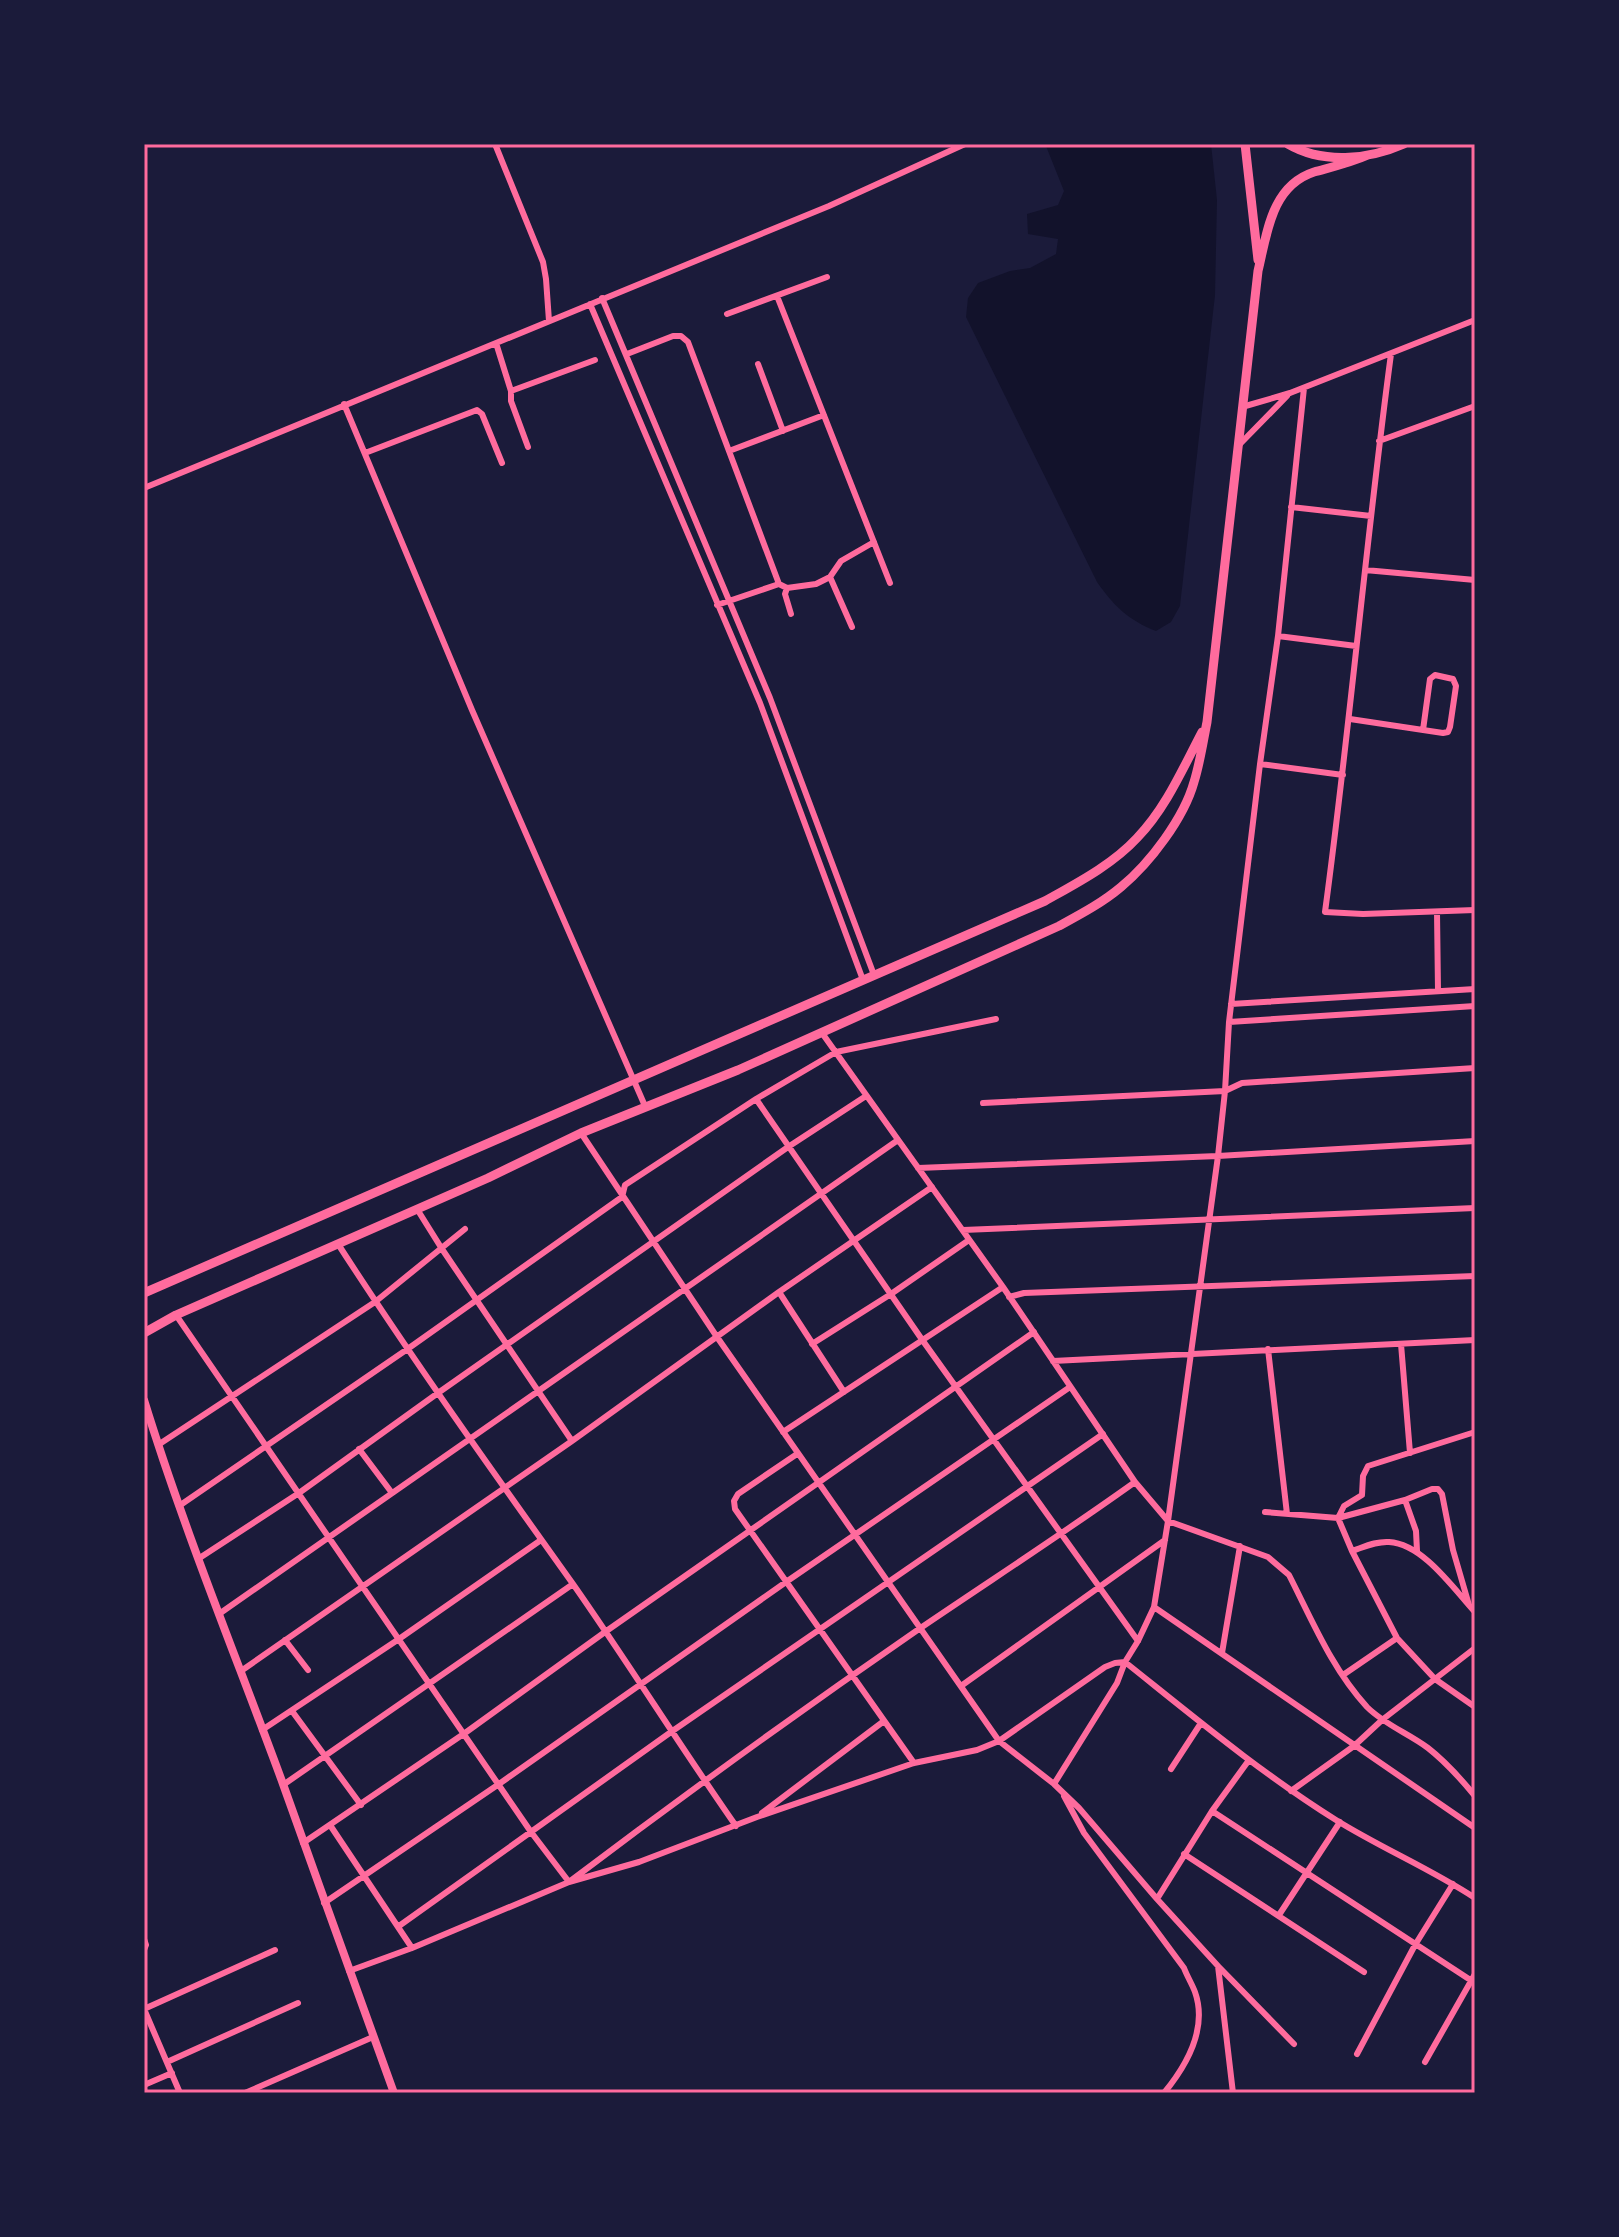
<svg xmlns="http://www.w3.org/2000/svg" width="1619" height="2237" viewBox="0 0 1619 2237" font-family="'PT Sans',sans-serif">
<rect width="100%" height="100%" fill="#1b1b3a"/>
<path fill="#12122b" d="M1047 144H1211L1217 200 1215 295 1180 606 1171 622 1156 631C1128 620 1114 606 1097 582L966 317 968 298 978 283 1010 271 1030 268 1056 254 1058 239 1028 234 1027 214 1058 205 1064 191 1046 146Z"/>
<g fill="none" stroke-linecap="round" stroke-linejoin="round">
<path stroke="#ff6b9d" stroke-width="6" d="M495 144 543 262 546 279 549 321
M777 296 890 583
M602 298 770 698 874 975
M590 304 760 703 863 980
M727 314 827 277
M496 343 511 391V401L528 447
M627 354 673 336H681L688 342 779 584 787 588 785 594 791 614
M1391 354C1366 540 1350 727 1325 912L1363 914 1475 910
M758 364 783 431
M511 391 595 360
M344 404 472 710 645 1106
M1242 407 1290 393 1475 320
M1379 441 1475 406
M1239 445 1287 396
M729 451 824 415
M365 453 477 410 482 414 502 463
M144 488 829 206 965 144
M1291 507 1371 516
M1365 570 1475 580
M787 588 816 584 830 577
M717 605 779 584
M852 627 830 577 841 561 874 542
M1278 636 1356 646
M1350 719 1443 733 1448 732 1450 727 1456 686 1453 679 1435 675 1430 679 1423 730
M1260 764 1343 775
M1437 912 1438 991
M1231 1004 1475 989
M1229 1022 1475 1006
M822 1033 1003 1287 1135 1482 1168 1521 1268 1557 1289 1575C1312 1620 1332 1669 1367 1707 1385 1725 1408 1733 1428 1748 1446 1762 1461 1779 1475 1796
M756 1099 923 1341 1138 1641
M983 1103 1225 1091 1242 1083 1475 1068
M581 1133 717 1337 999 1741 1054 1784 1079 1808 1157 1899 1218 1966 1294 2044
M918 1168 1218 1156 1475 1141
M417 1209 442 1249 572 1441
M963 1230 1475 1208
M338 1244C413 1360 493 1472 573 1584 629 1664 680 1746 736 1826
M779 1292 844 1392
M1009 1297 1024 1293 1475 1276
M176 1315 531 1832 569 1882C684 1795 800 1711 919 1629 991 1580 1064 1533 1135 1482
M812 1344 891 1294 969 1240
M1401 1344 1410 1453
M1268 1349 1287 1514
M1053 1361 1475 1340
M783 1432 1003 1287
M158 1445 375 1302 465 1229
M359 1449 392 1493
M797 1454 738 1494 734 1501 735 1509 914 1763
M1405 1500 1416 1531 1417 1551
M179 1506 409 1348 622 1197 625 1185 756 1099 836 1052 996 1019
M1265 1512 1338 1518 1405 1500 1432 1489H1438L1442 1494 1453 1550 1469 1605
M1338 1518 1352 1551 1397 1638 1435 1679 1475 1707
M1338 1518 1344 1506 1362 1495 1363 1476 1368 1466 1475 1432
M1352 1551C1364 1547 1376 1541 1389 1542 1423 1544 1453 1588 1475 1612
M198 1559 299 1493 438 1393 788 1147 866 1096
M1154 1607 1475 1828
M219 1614 898 1140
M285 1640 308 1670
M1222 1653 1240 1546
M241 1671 572 1441 779 1292 932 1187
M1343 1675 1397 1638
M961 1686 1165 1540
M292 1711 361 1805
M262 1730 399 1639 541 1540
M1171 1769 1201 1723
M1054 1784 1117 1683 1125 1662 1138 1641 1154 1607 1168 1521 1218 1156 1225 1091 1229 1022 1260 764 1278 636 1304 388
M283 1785 573 1584
M1291 1791 1354 1746 1382 1720 1475 1648
M1064 1796 1084 1833 1184 1968C1187 1976 1192 1984 1195 1992 1208 2029 1187 2065 1164 2093
M1212 1811 1475 1983
M762 1813 884 1721
M330 1825 412 1948
M303 1843 465 1733 605 1632 1034 1332
M1184 1854 1364 1972
M1157 1899 1212 1811 1249 1760
M324 1903 499 1784 786 1582 1070 1387
M1279 1915 1340 1822
M399 1926 671 1732 1103 1434
M144 1939 146 1945 144 1950
M1218 1966 1233 2093
M349 1971 412 1948 569 1882 639 1862 757 1817 914 1763 977 1750 999 1741 1105 1667 1115 1663 1125 1662C1194 1717 1261 1773 1336 1820 1381 1848 1431 1869 1475 1898
M1357 2054 1415 1945 1453 1884
M167 2062 298 2003
M1425 2062 1475 1974
M144 2085 172 2073
M180 2093 144 2009 275 1950
M245 2093 373 2037"/>
<path stroke="#ff6b9d" stroke-width="8" d="M144 1400C184 1530 236 1656 283 1784 320 1887 356 1990 394 2093"/>
<path stroke="#ff6b9d" stroke-width="9" d="M1245 144 1258 260
M1288 144C1322 164 1368 160 1404 144
M144 1293 1045 901C1077 883 1112 865 1137 838 1166 808 1183 768 1202 732
M144 1333 176 1315 488 1178 581 1133 738 1070 1059 926C1081 914 1102 903 1121 887 1150 863 1184 818 1194 782 1200 763 1203 742 1207 722L1258 271C1267 234 1271 186 1314 172 1332 167 1350 163 1368 155"/>
</g>
<rect width="1619" height="2237" fill="none" stroke="#1b1b3a" stroke-width="292"/>
<rect x="146" y="146" width="1327" height="1945" fill="none" stroke="#ff6b9d" stroke-width="3"/>
</svg>
